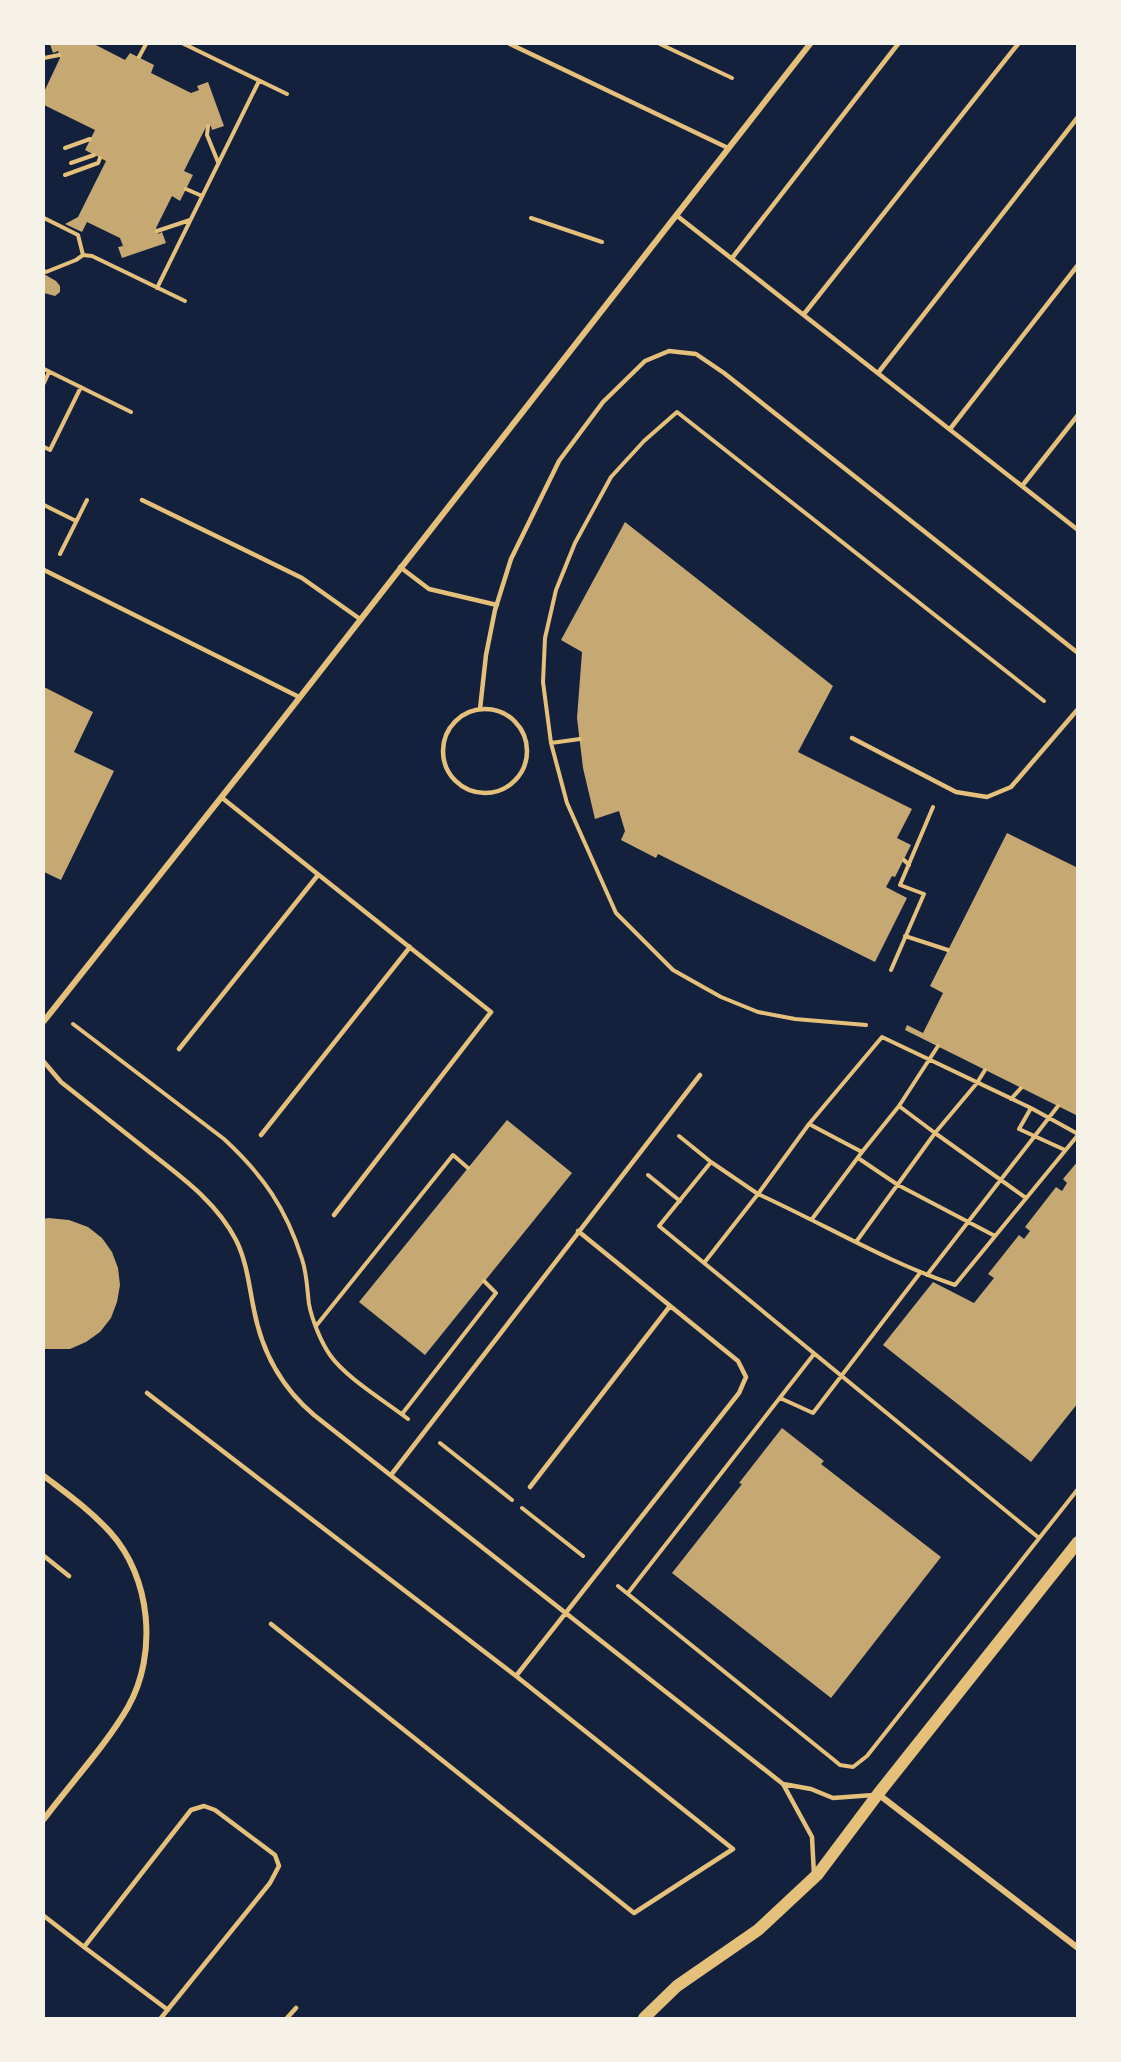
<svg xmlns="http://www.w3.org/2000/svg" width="1121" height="2062" viewBox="0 0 1121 2062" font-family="'Titillium Web',sans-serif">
<rect width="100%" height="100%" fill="#14213d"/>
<path fill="#c6a872" d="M50 44H94L125 60 130 53 154 65 151 73 191 93 199 90 197 86 208 82 224 126 212 130 211 126 206 127 184 171 193 175 180 201 172 196 156 228 158 234 162 232 166 243 122 258 118 247 123 246 120 238 87 222 82 232 65 224 78 217 106 161 85 150 95 130 44 105V92L60 58 58 51 53 53Z
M44 274 56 281 60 286V292L55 296 44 293Z
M625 522 833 686 798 752 912 809 897 838 911 845 895 877 892 876 886 887 907 898 875 962 658 854 656 858 621 840 625 831 619 811 595 819 583 768 577 718 582 652 561 640Z
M44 687 93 712 74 752 114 771 61 880 44 872Z
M1007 833 1078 868V1116L905 1030 907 1025 923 1033 943 993 930 986Z
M507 1120 572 1173 425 1355 359 1302Z
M1078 1161V1403L1031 1462 883 1345 933 1282 974 1303 994 1278 988 1274 1019 1235 1024 1239 1030 1231 1025 1227 1056 1187 1062 1191 1067 1183 1063 1179Z
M48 1218 69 1220 88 1227 102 1238 112 1252 118 1268 120 1285 117 1302 111 1318 100 1332 86 1342 70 1349H44V1219Z
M782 1428 824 1461 821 1464 941 1557 831 1698 672 1573 742 1484 739 1483Z"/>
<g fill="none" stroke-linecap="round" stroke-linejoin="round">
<path stroke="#e5c07b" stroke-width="4" d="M184 44 287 94
M660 44 732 78
M139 57 146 44
M44 58 59 55
M208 126 207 135 218 162
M65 148 90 139
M71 163 94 155
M65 175 98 163 100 158
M186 189 202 196
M44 218 78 235 83 255 92 256 185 301
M531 218 602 242
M157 231 190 220
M44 271 46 272 76 260 83 255
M157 288 259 81
M44 369 131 412
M44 383 49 372
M44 447 50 450 81 387
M44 505 76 521
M60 554 87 500
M580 739 551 743 567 803 616 913 673 970 721 997 758 1012 795 1019 866 1025
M551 743 543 682 545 638 556 590 575 543 611 477 644 441 677 412 1044 701
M904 860 909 865
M905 936 948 950
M891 970 924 894 900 885 933 807
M73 1024 224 1139C263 1175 286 1208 302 1259 307 1274 307 1289 309 1304 312 1320 321 1342 330 1355 346 1378 385 1401 408 1419
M1011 1099 1021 1088
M899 1106 938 1046
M809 1124 882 1037 1031 1108
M679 1136 711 1162
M1065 1150 1019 1129 1031 1108 1078 1134
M862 1152 899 1106 935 1133 977 1083 985 1070
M858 1158 898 1185 995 1236
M648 1175 680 1201
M812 1219 862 1152 809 1124 758 1194C824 1224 887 1262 955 1285L1078 1135
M856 1242 935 1133 1026 1198
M704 1263 758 1194 711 1162 659 1226 1039 1538
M927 1275 1058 1106
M316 1326 453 1155 468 1168
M780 1398 813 1413 920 1273
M402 1414 496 1293 484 1281
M440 1443 512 1500
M522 1508 583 1556
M618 1586 834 1760 840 1765 853 1767 867 1756 1078 1489
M628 1593 814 1354"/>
<path stroke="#e5c07b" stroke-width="4.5" d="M510 44 728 148
M676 215 1078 530
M732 258 898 44
M804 314 1018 44
M878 373 1078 117
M950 429 1078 265
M1022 486 1078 415
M142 500 302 578 360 619
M400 567 429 589 497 605
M44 570 299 697
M480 709 486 655 495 610 511 559 559 461 603 402 645 361 669 351 696 354 724 373 1078 653
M443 751a42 42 0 1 1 84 0a42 42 0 1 1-84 0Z
M852 738 956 792 987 797 1011 787 1078 709
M221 797 491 1012 334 1215
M179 1049 318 875
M44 1062 61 1082C90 1105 118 1127 147 1150 180 1176 216 1201 236 1240 247 1262 249 1286 254 1310 262 1352 281 1387 314 1415L783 1784 812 1837 814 1875
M261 1135 410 947
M147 1393 516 1676
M391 1475 700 1075
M530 1487 670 1306
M44 1556 69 1576
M271 1624 634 1913 733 1849 516 1676 739 1393 746 1377 738 1361 578 1231
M783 1784 811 1789 833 1798 874 1795
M44 1916 84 1947 191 1810 204 1806 215 1810 275 1855 279 1866 270 1883 161 2018
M84 1947 168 2010
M287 2018 296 2008"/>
<path stroke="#e5c07b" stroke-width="6" d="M44 1021 254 756 810 44
M44 1476C66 1493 90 1510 110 1532 151 1577 158 1654 128 1707 107 1744 70 1784 44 1819
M878 1794 1078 1948"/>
<path stroke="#e5c07b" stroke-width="12" d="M644 2018 677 1986 758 1930 818 1874 878 1794 1078 1542"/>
</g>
<rect width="1121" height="2062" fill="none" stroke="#f6f1e7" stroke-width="90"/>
</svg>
